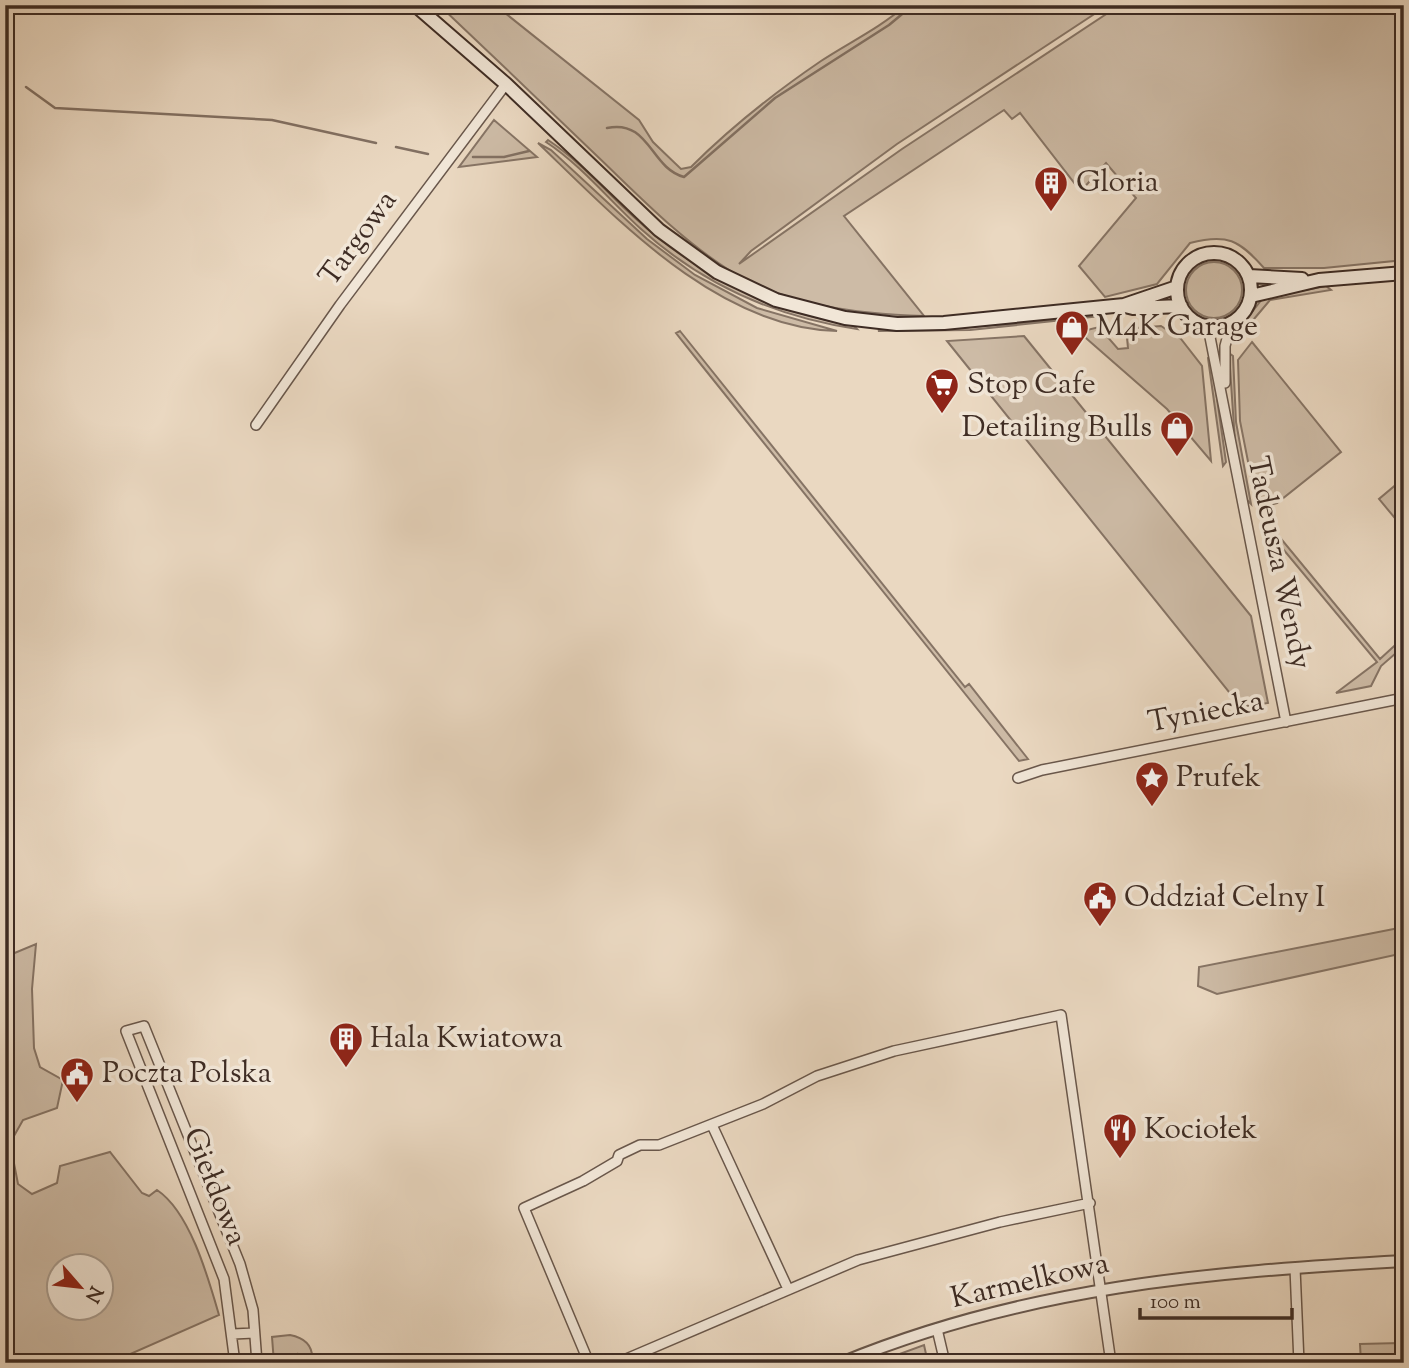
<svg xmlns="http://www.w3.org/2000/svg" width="1409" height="1368" viewBox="0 0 1409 1368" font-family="'Sorts Mill Goudy',serif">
<rect width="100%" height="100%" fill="#ead8c1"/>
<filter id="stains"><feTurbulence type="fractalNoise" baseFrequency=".00286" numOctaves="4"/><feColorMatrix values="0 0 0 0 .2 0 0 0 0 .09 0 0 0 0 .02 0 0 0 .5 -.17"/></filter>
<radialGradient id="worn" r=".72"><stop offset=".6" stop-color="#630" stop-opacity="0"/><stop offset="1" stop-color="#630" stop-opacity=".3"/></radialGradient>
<path fill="#cdbba6" stroke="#867465" stroke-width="2" fill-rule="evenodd" d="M439 5H495L639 120 653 142 681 169 691 167C731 127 774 93 821 61 850 42 880 28 906 5H1108L897 144 751 251 739 264 902 149 1120 5H1353C1367 11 1388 5 1404 5V260L1324 268H1264C1239 240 1227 233 1190 243L1157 284 1105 297 1079 266 1136 198 1106 163 1081 191 1079 189 1020 113 1012 119 1004 110 844 216 924 316C858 314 787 306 729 270 680 239 638 195 596 155 543 104 492 55 439 5Z
M494 120 537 157 459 167Z
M548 140C580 161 607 193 635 218 698 275 770 312 853 325L857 329C776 317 702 284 641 229 610 201 581 165 546 142Z
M538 143 551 150 647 239 695 275 757 308 837 331C718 328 617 219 538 143Z
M1186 290a28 28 0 1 1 56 0a28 28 0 1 1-56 0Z
M1326 286 1331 290 1270 300 1238 338 1230 340 1263 298Z
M1101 316 970 330 878 331 884 329 959 328Z
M1161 326 1181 339 1202 366 1211 461 1167 409 1079 332 1099 327 1118 349 1128 348 1127 338 1136 328Z
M680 331 965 687 969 684 1028 759 1019 761 699 362 676 333Z
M1024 336 1251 616 1268 703 1241 707 947 341Z
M1252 342 1341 452 1277 503 1270 505 1255 497 1240 421 1238 360Z
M1229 353 1233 356 1236 422 1251 504 1246 499 1235 442Z
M1211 356 1226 462 1223 466 1208 358Z
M1404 478V529L1379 499Z
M1268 523 1380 659 1404 637V646L1381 666 1371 686 1336 693 1377 662 1263 525Z
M1404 927V953L1217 994 1198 986 1199 967Z
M36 944 32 989 34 1048 40 1067 63 1080 57 1108 23 1120 10 1143 18 1184 32 1194 57 1183 60 1166 110 1152 142 1193 149 1196 157 1190C190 1212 208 1277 219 1315L110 1363H5V957ZM60 1266H102V1308H60Z
M290 1335C306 1338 314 1347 312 1363L298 1354 296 1358 303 1363H274L272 1337Z
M1400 1343V1363H1361L1360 1344Z
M924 1345 928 1363H875Z"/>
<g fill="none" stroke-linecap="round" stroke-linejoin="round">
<path stroke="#827062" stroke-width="2.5" d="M5 67 12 74
M26 87 55 108 272 120 376 143
M607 128C650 119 650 168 684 177L775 98 889 25 913 5
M396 147 428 154
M473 157H504L529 151"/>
<g stroke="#69574b" stroke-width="12">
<path id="minor" d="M1208 327 1286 722
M1225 383V346L1231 324
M256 425 340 305 506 84
M1018 778 1042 770 1404 698
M712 1125 788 1289
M1295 1268 1299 1363
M937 1329 945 1363
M233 1334 254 1333
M235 1363 224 1279 126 1031 144 1026 240 1264 253 1310 257 1363
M589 1363 524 1208 583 1181 617 1161 619 1155 640 1145H659L763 1104 817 1076 894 1051 1061 1015 1111 1363
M617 1363 858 1260 1000 1222 1090 1203"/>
</g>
<g stroke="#69574b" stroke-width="14">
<path id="tertiary" d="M841 1363C1026 1287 1207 1272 1404 1261"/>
</g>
<g stroke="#3e2c24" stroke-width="16">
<path id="secondary" d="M415 5 506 84 659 230 717 272 776 300 845 318 897 324 944 323 1124 305 1177 287
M1177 290a37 37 0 1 1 74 0a37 37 0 1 1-74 0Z
M1249 276 1302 279
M1251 296 1319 280 1404 273
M1125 306 1133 308 1181 306"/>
</g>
<use href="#minor" stroke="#f1e6d7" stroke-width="9"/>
<use href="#tertiary" stroke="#f1e6d7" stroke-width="10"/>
<use href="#secondary" stroke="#f1e6d7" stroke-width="12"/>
</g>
<defs>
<g id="building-pin" transform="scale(1.75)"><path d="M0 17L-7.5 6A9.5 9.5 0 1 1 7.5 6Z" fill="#8f2418" stroke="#f1e6d7"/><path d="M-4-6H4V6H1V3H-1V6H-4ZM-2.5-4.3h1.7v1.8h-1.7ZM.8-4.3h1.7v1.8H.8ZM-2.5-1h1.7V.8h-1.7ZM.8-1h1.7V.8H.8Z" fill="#fff"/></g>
<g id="shop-pin" transform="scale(1.75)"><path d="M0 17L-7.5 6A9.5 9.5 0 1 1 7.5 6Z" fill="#8f2418" stroke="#f1e6d7"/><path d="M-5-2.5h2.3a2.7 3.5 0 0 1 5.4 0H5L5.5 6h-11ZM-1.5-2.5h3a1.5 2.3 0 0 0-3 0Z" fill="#fff"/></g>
<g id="supermarket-pin" transform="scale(1.75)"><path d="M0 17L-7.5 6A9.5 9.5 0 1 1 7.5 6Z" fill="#8f2418" stroke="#f1e6d7"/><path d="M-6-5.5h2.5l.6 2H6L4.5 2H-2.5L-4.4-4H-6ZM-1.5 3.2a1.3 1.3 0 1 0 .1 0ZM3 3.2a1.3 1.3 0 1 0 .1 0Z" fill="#fff"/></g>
<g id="sight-pin" transform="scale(1.75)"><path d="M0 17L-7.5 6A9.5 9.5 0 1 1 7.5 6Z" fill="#8f2418" stroke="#f1e6d7"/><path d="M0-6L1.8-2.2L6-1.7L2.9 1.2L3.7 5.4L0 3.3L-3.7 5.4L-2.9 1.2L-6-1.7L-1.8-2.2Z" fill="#fff"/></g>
<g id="civic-pin" transform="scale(1.75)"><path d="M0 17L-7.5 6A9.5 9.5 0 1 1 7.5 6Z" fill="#8f2418" stroke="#f1e6d7"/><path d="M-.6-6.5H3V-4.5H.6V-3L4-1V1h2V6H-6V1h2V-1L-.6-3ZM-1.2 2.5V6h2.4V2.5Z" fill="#fff"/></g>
<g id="restaurant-pin" transform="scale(1.75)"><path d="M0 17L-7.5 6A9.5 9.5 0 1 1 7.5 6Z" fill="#8f2418" stroke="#f1e6d7"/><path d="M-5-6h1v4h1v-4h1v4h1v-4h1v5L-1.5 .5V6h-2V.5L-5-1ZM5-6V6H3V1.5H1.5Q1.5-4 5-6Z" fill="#fff"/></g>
</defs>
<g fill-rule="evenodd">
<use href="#building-pin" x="1051" y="183"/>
<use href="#shop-pin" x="1072" y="327"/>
<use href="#supermarket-pin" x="942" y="385"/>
<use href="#shop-pin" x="1177" y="428"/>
<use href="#sight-pin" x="1152" y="778"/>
<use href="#civic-pin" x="1100" y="898"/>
<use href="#building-pin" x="346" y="1039"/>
<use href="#civic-pin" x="77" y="1074"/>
<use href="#restaurant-pin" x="1120" y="1130"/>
</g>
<g text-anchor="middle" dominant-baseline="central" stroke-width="7" stroke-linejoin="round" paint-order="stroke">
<g font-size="30" fill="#3e2c24" stroke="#f1e6d7" text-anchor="start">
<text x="1076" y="183">Gloria</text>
<text x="1096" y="327">M4K Garage</text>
<text x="967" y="385">Stop Cafe</text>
<text x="1152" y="428" text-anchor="end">Detailing Bulls</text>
<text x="1176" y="778">Prufek</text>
<text x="1124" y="898">Oddział Celny I</text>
<text x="370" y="1039">Hala Kwiatowa</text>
<text x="102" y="1074">Poczta Polska</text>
<text x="1144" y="1130">Kociołek</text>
</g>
<g font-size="30" fill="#3e2c24" stroke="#f1e6d7">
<text transform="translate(359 239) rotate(-54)">Targowa</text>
<text transform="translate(1278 563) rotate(78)">Tadeusza Wendy</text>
<text transform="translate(1206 713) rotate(-11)">Tyniecka</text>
<text transform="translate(214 1187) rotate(68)">Giełdowa</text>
<text transform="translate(1030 1282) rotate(-13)">Karmelkowa</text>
</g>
</g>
<rect width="1409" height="1368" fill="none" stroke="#ead8c1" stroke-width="28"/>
<rect x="7" y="7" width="1395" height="1354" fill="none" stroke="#3e2c24" stroke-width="3.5"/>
<rect x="14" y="14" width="1381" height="1340" fill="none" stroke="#3e2c24" stroke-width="2"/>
<g transform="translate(80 1287) rotate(118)"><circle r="33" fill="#f1e6d7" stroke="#a99c8f" stroke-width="2"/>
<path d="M0-5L12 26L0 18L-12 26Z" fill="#8f2418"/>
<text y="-10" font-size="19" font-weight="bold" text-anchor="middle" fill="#3e2c24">N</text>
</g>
<path d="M1140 1308v10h152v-10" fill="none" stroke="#3e2c24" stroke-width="3.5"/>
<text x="1150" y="1308" font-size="21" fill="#3e2c24" stroke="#f1e6d7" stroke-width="5" paint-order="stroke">100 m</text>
<rect width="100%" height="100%" filter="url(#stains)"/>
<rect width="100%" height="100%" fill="url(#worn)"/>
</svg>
